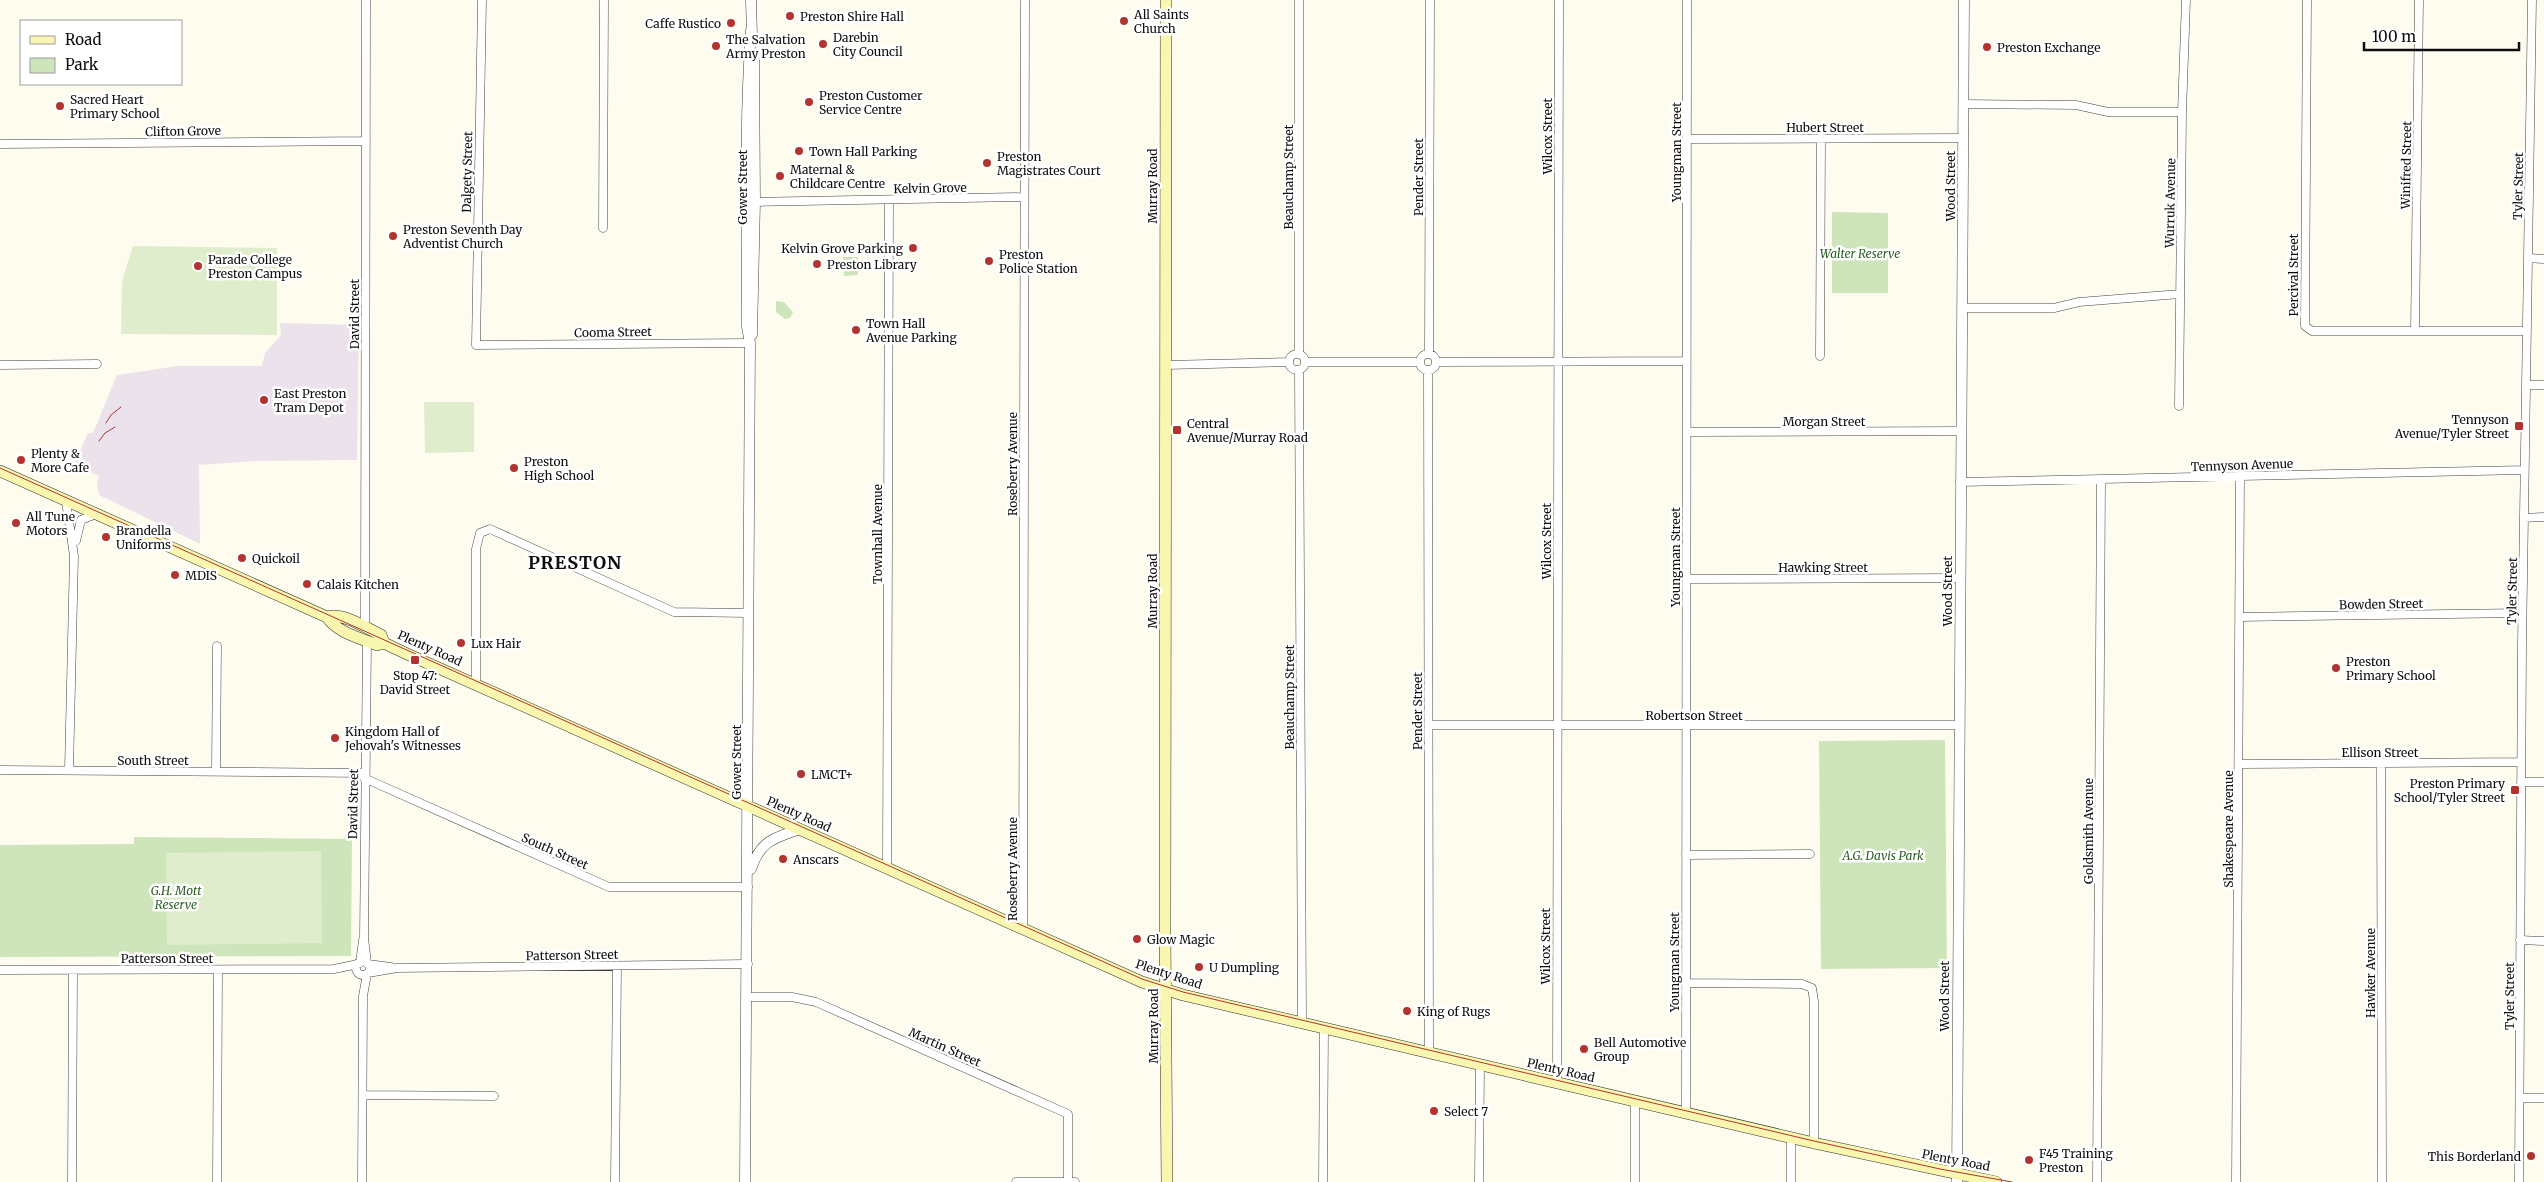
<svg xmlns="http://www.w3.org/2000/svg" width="2544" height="1182" viewBox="0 0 2544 1182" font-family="Merriweather,serif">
<rect width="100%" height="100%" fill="#fefcef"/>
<path fill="#ebe2eb" d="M280 323 359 325 357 460 254 461 199 465 200 544 99 495 97 483 99 476 74 465 88 433H93L117 375 178 366H262L265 353 281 335Z"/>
<path fill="#cee5bb" d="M1832 212 1888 213V293H1832Z
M843 257H858V275L844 276Z
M776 301 784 302 793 312 790 318 785 319 776 312Z
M1945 740 1947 968 1821 969 1819 741Z
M134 837 352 839 351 956 0 957V845L134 844Z"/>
<path fill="#dfedcc" d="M133 246 277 248V335L121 334 122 281Z
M424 402H474V452L425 453Z
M321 851 322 943 167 945 166 853Z"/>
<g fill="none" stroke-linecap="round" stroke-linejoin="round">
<g stroke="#404040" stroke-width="9">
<path id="minor" d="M482 0 476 345 750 343
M1299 0V354
M2307 0 2305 326 2312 331H2527
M1963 104 2076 105 2108 112H2182
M1687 139 1963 138
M0 144 366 141
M752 202 1024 197
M603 228 604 0
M2528 258 2544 259
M1962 308H2054L2079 302 2180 294
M2415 331 2419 0
M1289 362a8 8 0 1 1 16 0a8 8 0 1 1-16 0Z
M1420 362a8 8 0 1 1 16 0a8 8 0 1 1-16 0Z
M1429 354 1430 0
M1820 356 1821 138
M1306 362H1419
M1436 362 1686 361
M0 365 97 364
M1166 365 1289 362
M1299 370 1302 1023
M1428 370 1429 1053
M2526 385H2544
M2179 406 2182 112 2186 0
M1687 432 1961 431
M1960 482 2524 470
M66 501 74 556 69 770
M2524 518 2544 517
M76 541 81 520 96 514
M1687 579 1960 578
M2240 617 2522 613
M365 628 366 0
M367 641 364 938 367 963
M476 685V549L480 533 490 529 674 612 749 613
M1429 725H1959
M2240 764 2521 762
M2381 764 2382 1182
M0 770 365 773
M216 771 217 646
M364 778 609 887H748
M2521 782H2544
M1686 855 1810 854
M887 868 889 200
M1023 929 1025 0
M2520 940 2544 941
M356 968a7 7 0 1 1 14 0a7 7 0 1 1-14 0Z
M360 963 363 940
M368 964 391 967
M0 970 334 969 358 964
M368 973 397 968 748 964
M1686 983 1802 984 1812 988 1814 1001V1143
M747 997H792L816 1002 1068 1114V1181
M1557 1083 1559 0
M363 1095 494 1096
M2520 1098H2544
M1686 1113 1687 0
M72 1182 73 970
M217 1182 218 970
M362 1182 363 996 367 974
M615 1182 617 966
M1016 1182H1075
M1323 1182 1324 1028
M1479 1182 1480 1065
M1635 1182V1101
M1791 1182V1138
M2097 1182 2101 480
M2236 1182 2240 476
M2519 1182 2522 645 2532 0"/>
</g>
<g stroke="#404040" stroke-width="11">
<path id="tertiary" d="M751 0 752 35
M752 335 755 202 754 59
M751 869C761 840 773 839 799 829
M745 1182 750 343 747 327C747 228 744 129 751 30
M1957 1182 1964 0"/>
</g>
<g stroke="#2f2f2f" stroke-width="12">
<path id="secondary" d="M1166 0 1165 933 1167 1182
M0 471 327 617C336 632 360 638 377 645L384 643
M327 617C343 612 366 628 381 635L384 643 405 653 1142 982 1183 995 1814 1143 1996 1182"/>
</g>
<use href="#minor" stroke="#fff" stroke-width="8"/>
<use href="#tertiary" stroke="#fff" stroke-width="10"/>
<use href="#secondary" stroke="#f8f6af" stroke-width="11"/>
<path stroke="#b23430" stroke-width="1" d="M106 423 111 415 121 407
M99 441 105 433 115 427
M0 468 1142 979 1183 992 1814 1141 1940 1169 2012 1182"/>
</g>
<g fill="#b23430" stroke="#fff" stroke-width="2">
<circle cx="790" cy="16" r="5"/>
<circle cx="1124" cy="21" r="5"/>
<circle cx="731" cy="23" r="5"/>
<circle cx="823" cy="44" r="5"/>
<circle cx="716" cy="46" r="5"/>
<circle cx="1987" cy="47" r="5"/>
<circle cx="809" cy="102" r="5"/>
<circle cx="60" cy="106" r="5"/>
<circle cx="799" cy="151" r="5"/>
<circle cx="987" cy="163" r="5"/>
<circle cx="780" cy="176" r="5"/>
<circle cx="393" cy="236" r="5"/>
<circle cx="913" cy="248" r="5"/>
<circle cx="989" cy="261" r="5"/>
<circle cx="817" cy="264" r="5"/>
<circle cx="198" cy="266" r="5"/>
<circle cx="856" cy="330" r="5"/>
<circle cx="264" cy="400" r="5"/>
<rect x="2514" y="421" width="10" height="10" rx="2.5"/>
<rect x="1172" y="425" width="10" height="10" rx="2.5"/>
<circle cx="21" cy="460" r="5"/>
<circle cx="514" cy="468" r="5"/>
<circle cx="16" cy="523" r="5"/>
<circle cx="106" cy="537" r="5"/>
<circle cx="242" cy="558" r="5"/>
<circle cx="175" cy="575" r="5"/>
<circle cx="307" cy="584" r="5"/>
<circle cx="461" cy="643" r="5"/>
<rect x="410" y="655" width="10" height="10" rx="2.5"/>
<circle cx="2336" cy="668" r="5"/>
<circle cx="335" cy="738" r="5"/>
<circle cx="801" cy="774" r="5"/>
<rect x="2510" y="785" width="10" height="10" rx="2.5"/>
<circle cx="783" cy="859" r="5"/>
<circle cx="1137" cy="939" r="5"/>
<circle cx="1199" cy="967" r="5"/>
<circle cx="1407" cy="1011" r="5"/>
<circle cx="1584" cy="1049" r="5"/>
<circle cx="1434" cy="1111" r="5"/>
<circle cx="2531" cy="1156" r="5"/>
<circle cx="2029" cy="1160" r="5"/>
</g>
<g text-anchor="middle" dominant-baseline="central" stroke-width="5" stroke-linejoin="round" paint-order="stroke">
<g font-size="12" fill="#0d0d0d" stroke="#fff" text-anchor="start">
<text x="1134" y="14">All Saints<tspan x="1134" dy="14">Church</tspan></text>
<text x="800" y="16">Preston Shire Hall</text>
<text x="721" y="23" text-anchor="end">Caffe Rustico</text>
<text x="833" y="37">Darebin<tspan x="833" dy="14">City Council</tspan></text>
<text x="726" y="39">The Salvation<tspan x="726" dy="14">Army Preston</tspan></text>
<text x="1997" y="47">Preston Exchange</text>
<text x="819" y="95">Preston Customer<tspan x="819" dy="14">Service Centre</tspan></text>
<text x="70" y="99">Sacred Heart<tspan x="70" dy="14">Primary School</tspan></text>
<text x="809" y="151">Town Hall Parking</text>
<text x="997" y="156">Preston<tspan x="997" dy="14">Magistrates Court</tspan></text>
<text x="790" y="169">Maternal &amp;<tspan x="790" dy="14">Childcare Centre</tspan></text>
<text x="403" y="229">Preston Seventh Day<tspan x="403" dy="14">Adventist Church</tspan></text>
<text x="903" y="248" text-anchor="end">Kelvin Grove Parking</text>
<text x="999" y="254">Preston<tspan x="999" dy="14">Police Station</tspan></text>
<text x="208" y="259">Parade College<tspan x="208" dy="14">Preston Campus</tspan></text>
<text x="827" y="264">Preston Library</text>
<text x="866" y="323">Town Hall<tspan x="866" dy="14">Avenue Parking</tspan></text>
<text x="274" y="393">East Preston<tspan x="274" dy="14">Tram Depot</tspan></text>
<text x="2509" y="419" text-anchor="end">Tennyson<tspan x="2509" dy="14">Avenue/Tyler Street</tspan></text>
<text x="1187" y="423">Central<tspan x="1187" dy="14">Avenue/Murray Road</tspan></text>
<text x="31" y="453">Plenty &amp;<tspan x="31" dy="14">More Cafe</tspan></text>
<text x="524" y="461">Preston<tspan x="524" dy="14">High School</tspan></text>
<text x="26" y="516">All Tune<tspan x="26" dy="14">Motors</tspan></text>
<text x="116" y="530">Brandella<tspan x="116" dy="14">Uniforms</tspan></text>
<text x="252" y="558">Quickoil</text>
<text x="185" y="575">MDIS</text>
<text x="317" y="584">Calais Kitchen</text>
<text x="471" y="643">Lux Hair</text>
<text x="2346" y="661">Preston<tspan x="2346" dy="14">Primary School</tspan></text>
<text x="415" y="675" text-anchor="middle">Stop 47:<tspan x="415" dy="14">David Street</tspan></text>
<text x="345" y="731">Kingdom Hall of<tspan x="345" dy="14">Jehovah's Witnesses</tspan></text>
<text x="811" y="774">LMCT+</text>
<text x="2505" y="783" text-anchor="end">Preston Primary<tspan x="2505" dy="14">School/Tyler Street</tspan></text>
<text x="793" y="859">Anscars</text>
<text x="1147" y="939">Glow Magic</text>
<text x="1209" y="967">U Dumpling</text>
<text x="1417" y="1011">King of Rugs</text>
<text x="1594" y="1042">Bell Automotive<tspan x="1594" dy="14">Group</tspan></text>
<text x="1444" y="1111">Select 7</text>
<text x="2039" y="1153">F45 Training<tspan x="2039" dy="14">Preston</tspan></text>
<text x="2521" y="1156" text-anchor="end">This Borderland</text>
</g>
<g font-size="12" fill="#0d0d0d" stroke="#fff">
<text x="1825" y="127">Hubert Street</text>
<text transform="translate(183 131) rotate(-1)">Clifton Grove</text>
<text transform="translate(1547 136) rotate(-90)">Wilcox Street</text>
<text transform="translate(1676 152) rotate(-90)">Youngman Street</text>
<text transform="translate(2406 165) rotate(-89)">Winifred Street</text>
<text transform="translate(467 172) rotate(-89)">Dalgety Street</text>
<text transform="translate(1288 177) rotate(-90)">Beauchamp Street</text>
<text transform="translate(1418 177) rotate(-90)">Pender Street</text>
<text transform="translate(1152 186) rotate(-90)">Murray Road</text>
<text transform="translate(1950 186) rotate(-90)">Wood Street</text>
<text transform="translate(2518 186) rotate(-89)">Tyler Street</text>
<text transform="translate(742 187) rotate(-90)">Gower Street</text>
<text transform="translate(930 188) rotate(-1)">Kelvin Grove</text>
<text transform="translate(2170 203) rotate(-89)">Wurruk Avenue</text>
<text transform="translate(2293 275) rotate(-90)">Percival Street</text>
<text transform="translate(354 314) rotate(-90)">David Street</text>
<text transform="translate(613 332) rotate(-1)">Cooma Street</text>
<text x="1824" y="421">Morgan Street</text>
<text transform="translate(1012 464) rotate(-90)">Roseberry Avenue</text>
<text transform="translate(2242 465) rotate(-2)">Tennyson Avenue</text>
<text transform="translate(877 534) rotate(-90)">Townhall Avenue</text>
<text transform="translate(1546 541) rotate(-90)">Wilcox Street</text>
<text transform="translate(1675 557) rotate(-90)">Youngman Street</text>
<text x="1823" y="567">Hawking Street</text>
<text transform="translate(1152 591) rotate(-90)">Murray Road</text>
<text transform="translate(1947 591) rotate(-90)">Wood Street</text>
<text transform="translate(2512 591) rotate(-89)">Tyler Street</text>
<text transform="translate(2381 604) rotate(-1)">Bowden Street</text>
<text transform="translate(430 648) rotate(24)">Plenty Road</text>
<text transform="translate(1289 697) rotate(-90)">Beauchamp Street</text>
<text transform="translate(1417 711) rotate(-90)">Pender Street</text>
<text x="1694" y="715">Robertson Street</text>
<text x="2380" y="752">Ellison Street</text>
<text x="153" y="760">South Street</text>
<text transform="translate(736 762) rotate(-90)">Gower Street</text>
<text transform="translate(353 804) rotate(-89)">David Street</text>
<text transform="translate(799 814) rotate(24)">Plenty Road</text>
<text transform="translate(2228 829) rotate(-90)">Shakespeare Avenue</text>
<text transform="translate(2088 831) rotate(-90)">Goldsmith Avenue</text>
<text transform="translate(555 851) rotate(24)">South Street</text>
<text transform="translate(1012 869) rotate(-90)">Roseberry Avenue</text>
<text transform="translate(1545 946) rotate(-90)">Wilcox Street</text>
<text transform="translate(572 955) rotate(-1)">Patterson Street</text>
<text x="167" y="958">Patterson Street</text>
<text transform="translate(1674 962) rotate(-90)">Youngman Street</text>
<text transform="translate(2370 973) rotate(-90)">Hawker Avenue</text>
<text transform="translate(1169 974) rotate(18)">Plenty Road</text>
<text transform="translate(1944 996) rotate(-90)">Wood Street</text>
<text transform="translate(2509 996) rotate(-90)">Tyler Street</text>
<text transform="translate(1153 1026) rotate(-90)">Murray Road</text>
<text transform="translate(945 1047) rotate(24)">Martin Street</text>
<text transform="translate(1561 1070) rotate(13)">Plenty Road</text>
<text transform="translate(1956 1160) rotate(11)">Plenty Road</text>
</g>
<g font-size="12" font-style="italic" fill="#2b5f23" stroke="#fff">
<text x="1860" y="253">Walter Reserve</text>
<text x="1883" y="855">A.G. Davis Park</text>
<text x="176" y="890">G.H. Mott<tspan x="176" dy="14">Reserve</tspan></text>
</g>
<g font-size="18" font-weight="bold" letter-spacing="1" fill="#0d0d0d" stroke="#fff">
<text x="575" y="562">PRESTON</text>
</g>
</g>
<rect x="20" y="20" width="162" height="65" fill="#ffffff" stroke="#9e9e9e"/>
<rect x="30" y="36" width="25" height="8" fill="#f8f6af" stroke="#9e9e9e"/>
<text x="65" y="45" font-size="15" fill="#0d0d0d">Road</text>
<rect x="30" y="58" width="25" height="15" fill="#cee5bb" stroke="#9e9e9e"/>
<text x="65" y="70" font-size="15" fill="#0d0d0d">Park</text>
<path d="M2364 42v8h155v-8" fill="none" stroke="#0d0d0d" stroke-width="2.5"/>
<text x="2372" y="42" font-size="15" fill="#0d0d0d" stroke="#ffffff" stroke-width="4" paint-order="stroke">100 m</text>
</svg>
